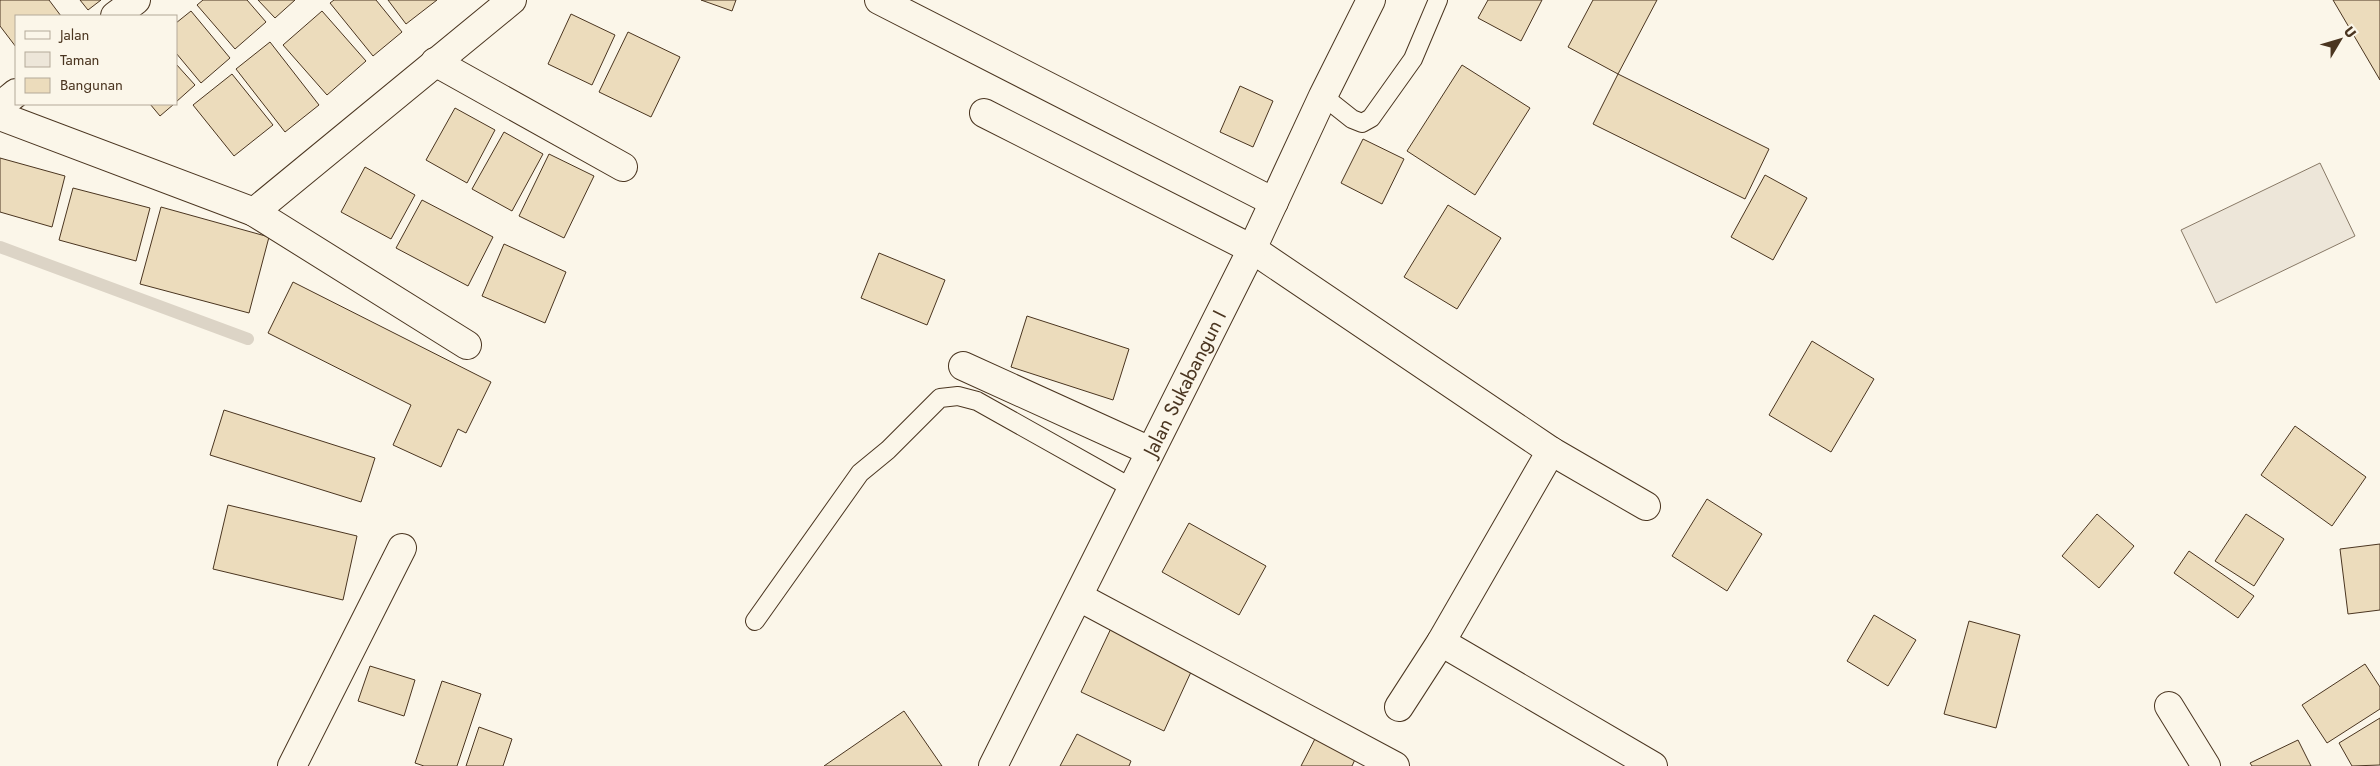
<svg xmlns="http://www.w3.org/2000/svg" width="2380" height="766" viewBox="0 0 2380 766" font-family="Jost,sans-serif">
<rect width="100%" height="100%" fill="#fbf6e9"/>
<path fill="#ede6d9" stroke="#887966" d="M2320 163 2355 236 2216 303 2181 230Z"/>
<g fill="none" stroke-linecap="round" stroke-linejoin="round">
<path stroke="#dcd4c6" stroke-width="12" d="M0 247 248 339"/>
</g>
<path fill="#ecdcbc" stroke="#4a3520" d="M0 0H49L61 16H16V47L0 26Z
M80 0H101L88 10Z
M203 0H247L266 22 235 49 197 5Z
M258 0H295L275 18Z
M334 0H376L402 32 373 56 330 3Z
M388 0H437L406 24Z
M701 0H736L732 11Z
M1488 0H1542L1521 41 1478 18Z
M1593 0H1657L1618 74 1568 47Z
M2333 0H2380V80Z
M191 11 230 58 201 83 176 53V23Z
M322 11 366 61 327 95 283 45Z
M571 14 615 35 592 85 548 64Z
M628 32 680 57 651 117 599 92Z
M270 42 319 105 285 132 236 69Z
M176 64 195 85 176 102Z
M1462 65 1530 108 1475 195 1407 151Z
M232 74 273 125 234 156 193 105Z
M1618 74 1769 149 1745 199 1593 124Z
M1240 86 1273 101 1253 147 1220 132Z
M150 104H174L160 116Z
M455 108 495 130 467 183 426 160Z
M504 132 543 154 512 211 472 189Z
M1363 139 1404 159 1382 204 1341 183Z
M549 154 594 176 564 238 519 216Z
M0 158 65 176 52 227 0 212Z
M365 167 415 195 391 239 341 212Z
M1765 175 1807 198 1773 260 1731 237Z
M73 188 150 208 136 261 59 240Z
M422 200 493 237 468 286 396 248Z
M1448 205 1501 238 1457 309 1404 277Z
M161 207 269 237 249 313 140 284Z
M504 244 566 272 545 323 482 296Z
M879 253 945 280 927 325 861 298Z
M293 282 491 382 466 433 458 429 441 467 393 445 411 405 268 333Z
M1027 316 1129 349 1113 400 1011 367Z
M1812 341 1874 379 1831 452 1769 415Z
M224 410 375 458 361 502 210 455Z
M2295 426 2366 477 2332 526 2261 475Z
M1707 499 1762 534 1727 591 1672 556Z
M228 505 357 536 343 600 213 569Z
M2097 514 2134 546 2099 588 2062 556Z
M2246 514 2284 539 2254 586 2215 561Z
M1189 523 1266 566 1239 615 1162 572Z
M2380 544V610L2348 614 2340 549Z
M2189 551 2254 596 2238 618 2174 573Z
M1874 615 1916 640 1888 686 1847 661Z
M1969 621 2020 635 1996 728 1944 714Z
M1114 622 1196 661 1164 731 1081 692Z
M2365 664 2380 687V709L2327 743 2302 705Z
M370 666 415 680 404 716 358 701Z
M442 681 481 694 457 766H424L415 763Z
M904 711 942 766H824Z
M2380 718V765L2352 766 2339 743Z
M479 727 512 739 503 766H466Z
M1318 733 1358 753 1352 766H1301Z
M1077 734 1131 761 1129 766H1060Z
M2298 740 2311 766H2252L2250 763Z"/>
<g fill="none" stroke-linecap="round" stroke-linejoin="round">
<g stroke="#4a3520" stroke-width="20">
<path id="service" d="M1323 96 1352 119 1362 123 1371 118 1413 59 1438 0
M755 621 860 473 888 450 940 398 958 396 977 401 1132 488"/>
</g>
<g stroke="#4a3520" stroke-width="30">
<g id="minor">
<path d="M879 0 1274 202"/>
<path d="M115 16 136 0"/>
<path d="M435 62 623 167"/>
<path d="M0 106 16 93"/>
<path d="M984 113 1252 249 1551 451 1646 506"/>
<path d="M0 116 254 212 467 345"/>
<path d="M254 212 512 0"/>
<path d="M963 366 1150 451"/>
<path d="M1079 597 1395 766"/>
<path d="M1441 642 1653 766"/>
<path d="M2169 706 2206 766"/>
<path d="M1399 707 1441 642 1551 451"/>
<path d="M292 766 402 548"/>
<path id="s1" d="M993 766 1252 249 1323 96 1371 0"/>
</g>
</g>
<use href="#service" stroke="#fbf6e9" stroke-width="18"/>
<use href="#minor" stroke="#fbf6e9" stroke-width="28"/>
</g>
<g text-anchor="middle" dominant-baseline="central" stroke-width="4" stroke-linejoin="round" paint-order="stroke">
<g font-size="20" fill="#4a3520" stroke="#fbf6e9">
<text stroke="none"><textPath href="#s1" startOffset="428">Jalan Sukabangun I</textPath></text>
</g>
</g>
<rect x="15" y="15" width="162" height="90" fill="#fbf6e9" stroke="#b4a999"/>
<rect x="25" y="31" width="25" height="8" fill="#fbf6e9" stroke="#b4a999"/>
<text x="60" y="40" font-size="15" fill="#4a3520">Jalan</text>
<rect x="25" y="52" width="25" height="15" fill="#ede6d9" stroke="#b4a999"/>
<text x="60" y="65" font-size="15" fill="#4a3520">Taman</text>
<rect x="25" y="78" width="25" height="15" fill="#ecdcbc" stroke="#b4a999"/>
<text x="60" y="90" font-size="15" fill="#4a3520">Bangunan</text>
<g transform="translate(2340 40) rotate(52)" stroke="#fbf6e9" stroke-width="4" paint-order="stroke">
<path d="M0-4L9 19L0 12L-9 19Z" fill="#4a3520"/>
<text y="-8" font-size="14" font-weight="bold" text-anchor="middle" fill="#4a3520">U</text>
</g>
</svg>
